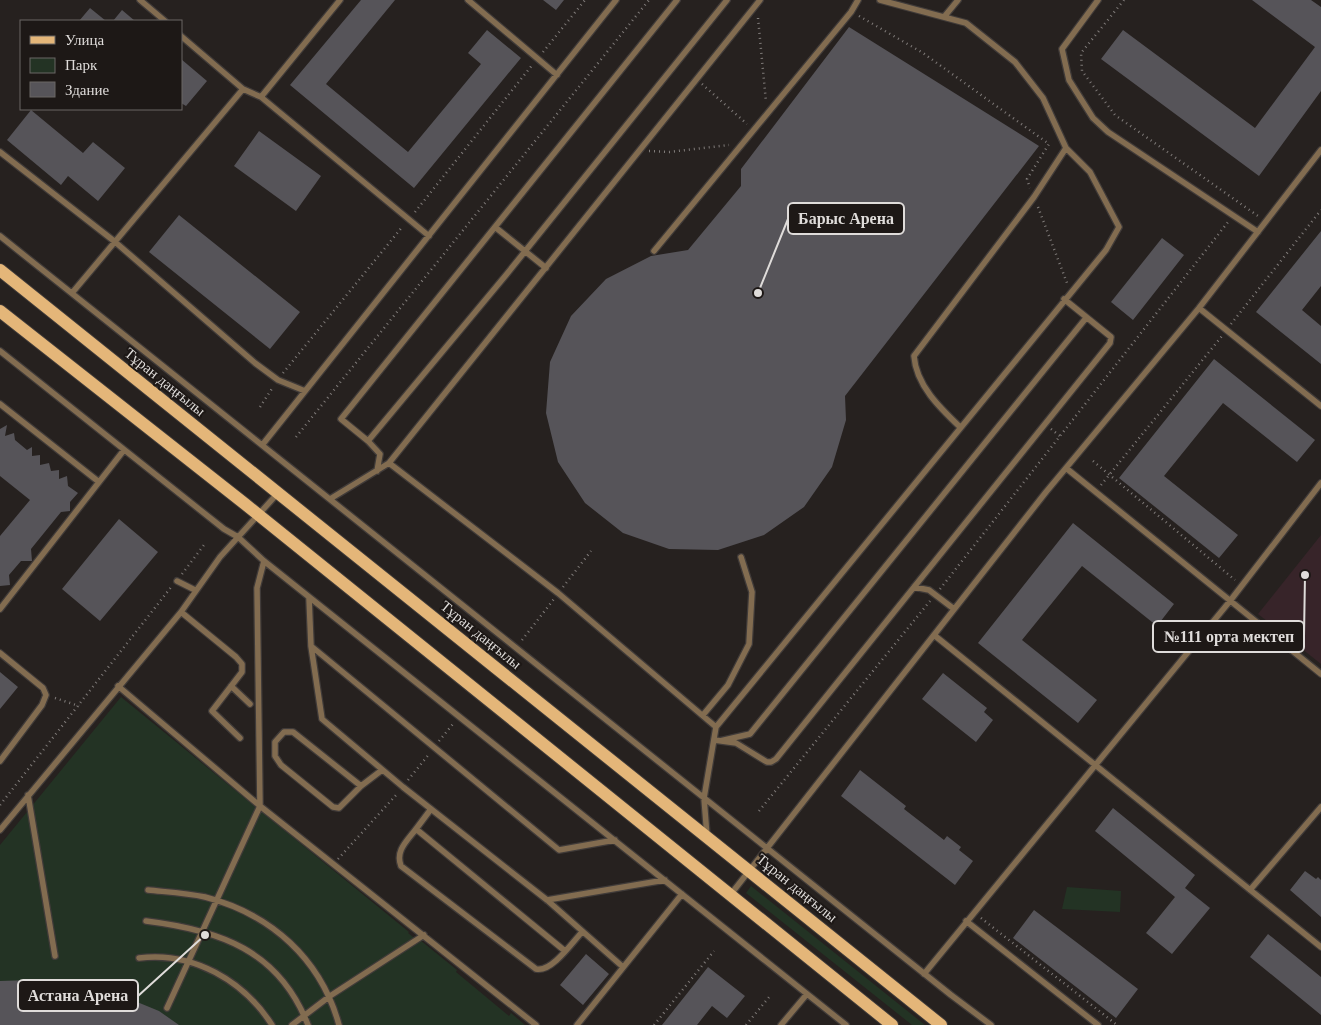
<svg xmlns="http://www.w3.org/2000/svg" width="1321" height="1025" viewBox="0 0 1321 1025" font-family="Georgia,serif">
<rect width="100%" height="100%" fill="#26211f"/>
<path fill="#372429" d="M1321 535V664L1258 614Z"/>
<path fill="#233324" d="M121 697 409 932 408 933 418 941 420 940 457 970 456 972 509 1016 511 1013 525 1025H0V845Z
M751 886 925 1025H912L746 893Z
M1067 887 1121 891 1120 912 1062 909Z"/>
<path fill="#565459" d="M361 0H395L326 84 408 152 481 64 468 53 487 30 521 58 414 188 290 85Z
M543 0H564L556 10Z
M1252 0H1311L1321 7V91L1259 176 1101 59 1123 30 1255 128 1315 47Z
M90 8 106 21H79Z
M122 10 135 21H113Z
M849 27 1039 146 845 396 846 420 832 467 804 507 764 535 718 550 669 549 623 533 585 503 558 462 546 413 550 362 571 316 606 279 651 256 688 250 741 186V169Z
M181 59 207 81 186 106 181 103Z
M31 110 83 153 93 142 125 168 98 201 68 176 61 185 7 140Z
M259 131 321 176 296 211 234 166Z
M179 215 300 312 270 349 149 252Z
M1321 231V286L1302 310 1321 326V364L1256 312Z
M1162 238 1184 255 1133 320 1111 302Z
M1214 359 1315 440 1297 462 1223 403 1164 476 1238 535 1219 558 1119 478Z
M7 425 5 436 14 433 15 440 27 450 32 447V456L40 455V465L49 463 51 471 59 470V479L67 476 68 486 78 493 70 502V511L61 512 31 549 32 561H21L9 575 10 585 0 586V536L30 500 0 476V429Z
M119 519 158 552 100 621 62 589Z
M1073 523 1174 604 1157 626 1082 566 1022 640 1097 700 1078 723 978 643Z
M0 672 18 687 0 709Z
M943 673 987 708 984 712 993 720 976 742 922 699Z
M860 770 906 806 904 809 944 840 947 836 961 847 959 850 973 861 955 885 841 796Z
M1113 808 1195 875 1185 888 1210 908 1172 954 1146 933 1175 897 1095 831Z
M1305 871 1316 879 1318 877 1321 880V917L1290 890Z
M1034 910 1138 989 1116 1018 1013 938Z
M1268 934 1321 977V1015L1250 957Z
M586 954 609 974 583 1005 560 985Z
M708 967 745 996 727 1018 712 1006 697 1025H662Z
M30 980 68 981 108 990 159 1011 179 1025H0V981Z"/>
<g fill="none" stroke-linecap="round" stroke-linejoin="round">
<g stroke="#403b39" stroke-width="8">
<path id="lane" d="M140 0 165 21
M340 0 261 97 429 236
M468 0 557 75
M1098 0 1062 49 1069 80 1093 118 1108 132 1258 232
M944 17 958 0
M243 89 261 97
M0 152 114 241 255 363 278 380 305 391
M495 227 546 268
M0 236 951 995 991 1025
M654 251 851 12 858 0
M72 293 243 89 181 36
M1199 308 1321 406
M0 351 224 529 238 537 264 561 846 1025
M0 404 99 482
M960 427C940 408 916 385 914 356L1034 197 1066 148
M368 441 506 275 727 0
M263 444 616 0
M389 463 760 0
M1066 468 1321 674
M377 471 380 454 368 441 341 419 677 0
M330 499 389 463 558 593 716 727 704 798 707 836
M177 581 195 590
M914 587 929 590 954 609
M309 598 311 646 559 850 615 840
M0 609 124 450
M181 612 236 657 242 664V672L212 711 240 738
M934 635 1321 947
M311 646 322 719 403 787 547 900 623 967
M0 653 43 688 46 695 42 705 0 761
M118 686 260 806 536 1025
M231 686 250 704
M703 715 728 685 749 644 752 592 741 557
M716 727 1106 250 1119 227 1090 172 1066 148 1043 98 1015 62 966 23 880 0
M714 740 736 743 767 762H771L776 759 1110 343 1111 337 1064 299
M720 741 750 734 1086 318
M361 786 293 732H284L275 742V756L281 765 333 807 339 808 361 786 382 770
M28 795 55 956
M416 829 431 809
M0 830 181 612 220 557 278 493
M148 890C167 892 186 893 205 897 271 914 321 959 339 1025
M1250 890 1321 807
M731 894 1046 492 1199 308 1321 150
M547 900 665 880
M146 921C219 930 279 950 308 1025
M966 921 1098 1025
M565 951 416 829C407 841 395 851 401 866L536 969C551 973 572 943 582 932
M139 958C193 951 244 981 272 1025
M924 974 1230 601 1321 483
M167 1008 260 806 257 588 264 561
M292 1025 330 996 424 935
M577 1025 682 894
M781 1025 807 994"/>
</g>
<g stroke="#403b39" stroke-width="14">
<path id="primary" d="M0 270 941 1025
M0 311 245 504 892 1025"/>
</g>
<path stroke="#807c7a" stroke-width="2.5" stroke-dasharray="1 4" stroke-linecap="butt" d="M1124 0 1081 53 1082 71 1115 115 1258 216
M859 16 923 53 1049 144 1027 179 1030 188
M758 18 766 102
M543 52 585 0
M702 84 747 124
M649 151 669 152 729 145
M1038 207 1067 283
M415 212 533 64
M1231 324 1321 210
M283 373 403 226
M260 407 273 387
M1051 429 1060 436
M296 437 649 0
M1093 461 1235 580
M1101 485 1222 336
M182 574 204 545
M563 587 591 551
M940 589 1228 222
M522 640 554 599
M55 698 79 706
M439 741 453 724
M408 780 430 753
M0 805 172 586
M759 811 930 601
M338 859 397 794
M981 918 1117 1025
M654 1025 714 951
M746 1025 770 996"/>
<use href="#lane" stroke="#826c50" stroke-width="5.5"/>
<use href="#primary" stroke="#e4b679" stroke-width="12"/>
</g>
<g text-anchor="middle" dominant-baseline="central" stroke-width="4" stroke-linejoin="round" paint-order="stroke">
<g font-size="15" fill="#dfdcda" stroke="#1d1816">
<text transform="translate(165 382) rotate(39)">Тұран даңғылы</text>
<text transform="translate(481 635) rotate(39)">Тұран даңғылы</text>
<text transform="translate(797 888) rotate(39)">Тұран даңғылы</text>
</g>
</g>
<path fill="none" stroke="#dfdcda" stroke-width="2" d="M758 293L788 219M1305 575L1304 636M205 935L138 996"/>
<g fill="#dfdcda" stroke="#1d1816" stroke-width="2">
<circle cx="758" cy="293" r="5"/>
<circle cx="1305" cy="575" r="5"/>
<circle cx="205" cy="935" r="5"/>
</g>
<g fill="#1d1816" stroke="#dfdcda" stroke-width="2">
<rect x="788" y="203" width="116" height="31" rx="5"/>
<rect x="1153" y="621" width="151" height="31" rx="5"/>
<rect x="18" y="980" width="120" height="31" rx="5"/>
</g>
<g font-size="16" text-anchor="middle" font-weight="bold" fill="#dfdcda">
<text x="846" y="224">Барыс Арена</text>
<text x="1229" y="642">№111 орта мектеп</text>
<text x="78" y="1001">Астана Арена</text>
</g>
<rect x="20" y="20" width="162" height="90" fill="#1d1816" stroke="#6b6664"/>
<rect x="30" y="36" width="25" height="8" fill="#e4b679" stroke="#6b6664"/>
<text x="65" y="45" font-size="15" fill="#dfdcda">Улица</text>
<rect x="30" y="58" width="25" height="15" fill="#233324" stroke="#6b6664"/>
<text x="65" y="70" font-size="15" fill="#dfdcda">Парк</text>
<rect x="30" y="82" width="25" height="15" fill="#565459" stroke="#6b6664"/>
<text x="65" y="95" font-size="15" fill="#dfdcda">Здание</text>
</svg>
